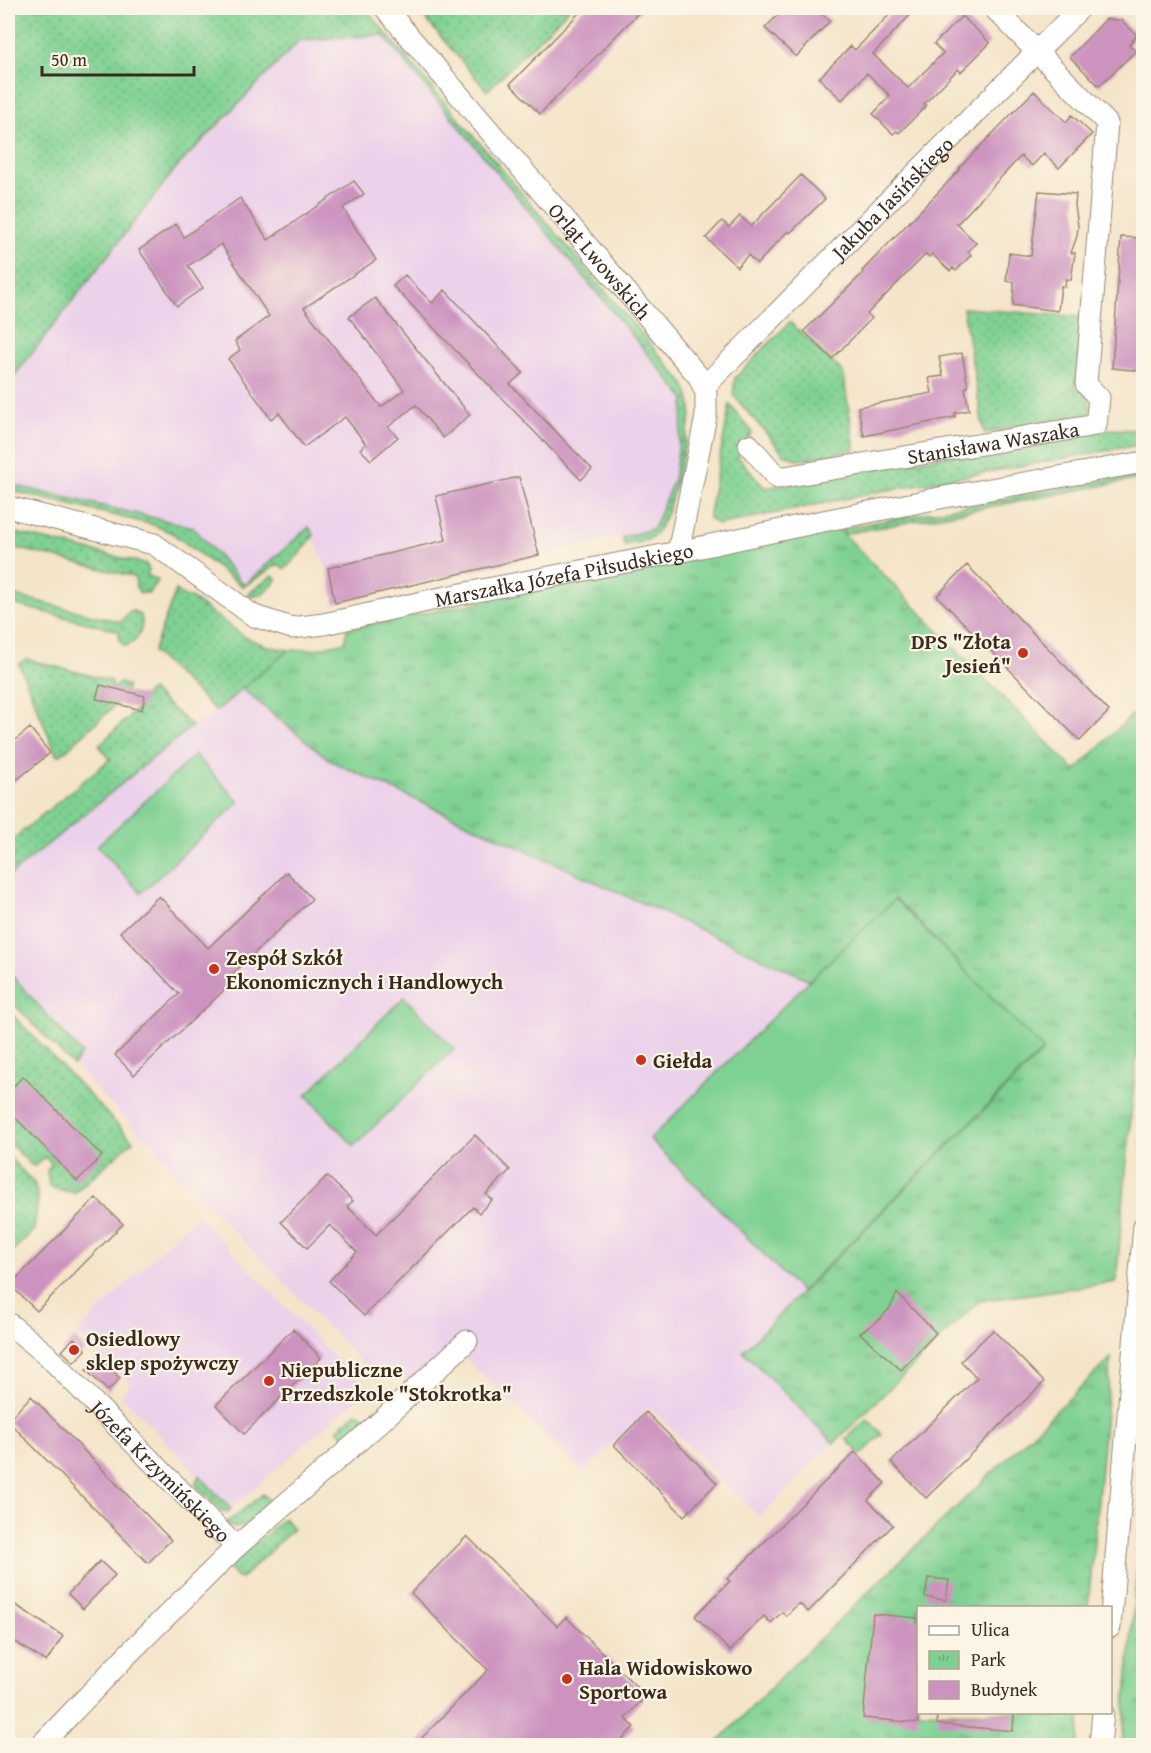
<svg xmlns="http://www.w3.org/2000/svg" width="1151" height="1753" viewBox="0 0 1151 1753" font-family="'Gentium Book Plus',serif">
<defs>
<pattern id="grass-dots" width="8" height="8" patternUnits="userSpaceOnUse" patternTransform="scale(1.5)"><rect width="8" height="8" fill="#7fd193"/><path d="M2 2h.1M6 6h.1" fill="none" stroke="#69aa77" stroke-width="1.8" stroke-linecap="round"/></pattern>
<pattern id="park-tufts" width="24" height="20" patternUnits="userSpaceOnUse" patternTransform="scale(1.5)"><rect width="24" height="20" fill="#7fd193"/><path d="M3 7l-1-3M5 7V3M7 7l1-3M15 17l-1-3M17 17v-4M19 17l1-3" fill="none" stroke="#69aa77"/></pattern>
</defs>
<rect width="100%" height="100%" fill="#fcf5e5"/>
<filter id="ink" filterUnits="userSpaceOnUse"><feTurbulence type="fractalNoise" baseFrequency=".0167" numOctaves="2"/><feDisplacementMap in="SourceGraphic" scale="12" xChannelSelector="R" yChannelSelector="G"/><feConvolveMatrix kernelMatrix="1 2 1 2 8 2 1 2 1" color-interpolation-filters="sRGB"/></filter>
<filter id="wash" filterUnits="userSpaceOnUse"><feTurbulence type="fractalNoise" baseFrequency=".008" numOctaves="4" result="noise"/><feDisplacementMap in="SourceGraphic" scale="24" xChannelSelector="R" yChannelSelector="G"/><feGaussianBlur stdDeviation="1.35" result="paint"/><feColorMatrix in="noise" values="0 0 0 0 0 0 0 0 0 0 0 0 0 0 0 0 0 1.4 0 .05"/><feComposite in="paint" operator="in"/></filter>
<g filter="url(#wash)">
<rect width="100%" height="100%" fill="#f4e4c9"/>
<path fill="#ecd1ea" d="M383 35 686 399 674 479 653 529 334 604 327 569 309 528 244 585 193 527 8 484V384L176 168 300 40Z
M242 689 331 761 810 980 650 1139 801 1292 744 1351 834 1443 759 1517 649 1407 584 1472 464 1357 421 1397 391 1367 377 1378 172 1168 156 1151 158 1148 149 1138 145 1139 73 1065 82 1054 8 971V877L192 726 207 719Z
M196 1215 361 1384V1395L231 1509 121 1395 131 1384 77 1333Z"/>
<path fill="url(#grass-dots)" stroke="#5d7e58" stroke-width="1.5" d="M8 8H365L684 384C689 394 692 403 691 415 684 443 673 522 651 538 644 543 632 543 624 545L622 537 653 529 674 479 685 399 383 35 300 40 176 168 8 384Z
M416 8H570L487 91Z
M963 308 1081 317 1076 390 1088 391 1091 413 984 433Z
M790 322 843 372 855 450 799 460 784 454 733 395 735 378Z
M730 405 752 432 738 457 765 488 1096 429 1143 430V444L877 492 718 525 709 518V512Z
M1143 473V478L844 534 839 529Z
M8 484 193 527 244 585 309 527 314 535 304 549 285 569 278 564 243 587 172 533 154 525 8 490Z
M8 531 146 564 149 570 147 575 158 580 149 593H140L136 587 135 577 8 546Z
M272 576 277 579C269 591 259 599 245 596Z
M176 590 185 597 191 598 245 637 266 646 289 650 216 711 153 652Z
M8 594 121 622 129 612 134 611 141 616C144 629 139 641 126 646 119 643 119 638 119 631L8 603Z
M26 659 112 681 111 686 116 687 119 683 128 686 124 697 62 754 57 756 19 664Z
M151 690 192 726 8 877V843L110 759 99 745 134 712 144 696Z
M8 971 82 1054 73 1065 8 998Z
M8 1010 133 1141 74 1193 49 1187 47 1170 52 1164 45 1157 35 1166 31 1165 8 1142Z
M8 1156 35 1184 38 1199 34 1230 8 1256Z
M356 1413H360L368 1420 346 1439 337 1429Z
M199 1475 231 1509 228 1512H222L195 1484Z
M263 1494 271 1504C258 1515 244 1535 225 1524Z
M284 1518 293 1529 241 1579 237 1578 228 1568Z"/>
<path fill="url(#park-tufts)" stroke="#5d7e58" stroke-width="1.5" d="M839 529 1075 771 1143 704V984L1116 1282 979 1301 834 1443 743 1351 1043 1051 896 899 810 980 331 761 242 689 289 650 316 649 345 642 347 629Z
M1111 1358 1088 1607 918 1608V1712L1081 1713 1078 1745 714 1746 799 1659Z
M867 1419 882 1434 861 1455 846 1439Z
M1143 1495V1745H1122Z"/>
<path fill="#7fd193" stroke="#5d7e58" stroke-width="1.5" d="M195 755 239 802 141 893 97 846Z
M895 899 1043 1050 801 1292 650 1139 810 980Z
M404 997 454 1049 354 1146 306 1095Z"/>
<g id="blocks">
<path fill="#cc93bf" d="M584 8H643L540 114 510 84Z
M785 8H815L830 21 796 57 765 28Z
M896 8H917L873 54 908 88 943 53 934 44 962 16 990 43 961 72 958 69 924 104 926 106 899 133 897 131 893 134 873 114 890 96 867 73 842 100 819 78 851 46 855 50Z
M1106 19 1121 20 1137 35 1129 45 1136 51 1099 86 1070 57Z
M1034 91 1066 122 1072 115 1092 134 1059 168 1044 153 1032 166 1021 156 957 224 976 243 968 252 971 255 956 271 953 268 950 271 932 254 929 257 926 254 867 314 872 318 832 359 804 331 863 273 862 271 952 178 960 169 959 168Z
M801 175 825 199 790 233 788 231 757 264 748 255 737 267 706 238 722 221 729 227 740 216 751 226Z
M354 181 364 194 343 208 376 260 304 308 381 407 404 390 349 317 375 298 470 415 443 438 416 405 388 427 398 437 371 460 360 449 366 444 345 417 304 447 279 413 271 419 228 359 240 350 235 341 269 316 221 244 188 266 203 288 177 306 139 250 176 224 184 237 240 198 268 240Z
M1039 191 1076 194 1075 205 1078 226 1077 236 1071 253H1075L1071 280 1066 279 1065 287 1061 286 1058 311 1013 305 1014 282 1006 281 1009 253 1031 256Z
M1121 237 1143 238V371L1112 368Z
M405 275 432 303 445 290 523 373 510 384 592 469 581 480 393 286Z
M962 353 968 387 965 388 969 410 955 413V417L864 436 858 407 932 393 929 378 943 376 939 357Z
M519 477 539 555 335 603 328 568 446 540 436 496Z
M967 565 1109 711 1080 741 937 596Z
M100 685 145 696 142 710 96 699Z
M30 728 50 753 8 787V746Z
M287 872 312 899 232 974 236 979 134 1075 115 1055 179 994 120 932 159 896 208 948Z
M23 1076 102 1156 77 1181 8 1110V1092Z
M475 1135 510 1170 486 1194 492 1200 479 1213 473 1207 364 1316 329 1281 357 1252 330 1225 307 1248 281 1222 327 1176 353 1201 347 1206 376 1235Z
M96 1198 123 1224 37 1311 10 1285Z
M897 1293 936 1333 901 1370 860 1333 880 1319 890 1308Z
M293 1329 321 1358 244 1434 216 1405Z
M993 1330 1044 1382 926 1498 891 1462 977 1378 961 1361Z
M74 1338 86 1350 74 1362 62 1351Z
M98 1357 120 1378 108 1391 86 1370Z
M31 1396 171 1540 148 1563 8 1421Z
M646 1412 717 1483 684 1516 614 1445Z
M855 1452 885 1483 868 1500 893 1525 808 1612 799 1603 786 1616 782 1612 771 1623 764 1616 730 1651 695 1616 730 1581 727 1579Z
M467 1536 557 1626 566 1617 646 1696 625 1718 634 1727 616 1746H414L488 1670 411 1593Z
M100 1561 115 1575 83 1609 68 1594Z
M928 1578 949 1580 946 1600 925 1597Z
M8 1600 63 1636 46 1662 8 1637Z
M873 1614 918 1618V1723L863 1718Z
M937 1713H1014L1013 1731 937 1724Z"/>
</g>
</g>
<g filter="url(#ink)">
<use href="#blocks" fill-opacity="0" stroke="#988774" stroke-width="1.5"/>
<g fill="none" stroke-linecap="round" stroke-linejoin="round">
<g stroke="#988774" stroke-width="23">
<g id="minor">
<path id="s1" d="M385 8 699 377 706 393V416L678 552"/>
<path id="s2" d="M704 387 1080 8"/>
<path id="s3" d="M749 445 778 478 1096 425 1099 398 1086 384 1107 123 994 8"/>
<path id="s4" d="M8 507 154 544 254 616 292 628 324 624 436 599 678 552 818 522 945 497 1144 462"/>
<path id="s5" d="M8 1323 46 1354 236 1547"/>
<path d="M1110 1627 1144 1226"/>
<path d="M40 1746 129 1653 236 1547 378 1424 467 1341"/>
<path d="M1100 1746 1103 1712"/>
</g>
</g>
<use href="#minor" stroke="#fff" stroke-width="21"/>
</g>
</g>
<g fill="#c8321e" stroke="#fcf5e5" stroke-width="2">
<circle cx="1023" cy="653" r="6"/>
<circle cx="214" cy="969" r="6"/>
<circle cx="641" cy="1060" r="6"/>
<circle cx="74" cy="1350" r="6"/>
<circle cx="269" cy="1381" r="6"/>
<circle cx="567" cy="1679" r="6"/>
</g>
<g text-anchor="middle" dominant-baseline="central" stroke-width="4.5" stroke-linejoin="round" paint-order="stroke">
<g font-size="21" fill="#3b2a1e" stroke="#fcf5e5">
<text stroke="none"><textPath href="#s2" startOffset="267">Jakuba Jasińskiego</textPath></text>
<text stroke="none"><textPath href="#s1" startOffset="332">Orląt Lwowskich</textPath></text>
<text stroke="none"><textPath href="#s3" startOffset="262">Stanisława Waszaka</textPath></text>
<text stroke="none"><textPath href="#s4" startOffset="591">Marszałka Józefa Piłsudskiego</textPath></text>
<text stroke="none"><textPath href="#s5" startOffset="213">Józefa Krzymińskiego</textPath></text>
</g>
<g font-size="21" font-weight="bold" fill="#3b2a1e" stroke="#fcf5e5" text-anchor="start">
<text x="1011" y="641" text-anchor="end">DPS "Złota<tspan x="1011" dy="24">Jesień"</tspan></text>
<text x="226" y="957">Zespół Szkół<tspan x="226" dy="24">Ekonomicznych i Handlowych</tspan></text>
<text x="653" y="1060">Giełda</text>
<text x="86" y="1338">Osiedlowy<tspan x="86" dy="24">sklep spożywczy</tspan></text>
<text x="281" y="1369">Niepubliczne<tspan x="281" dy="24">Przedszkole "Stokrotka"</tspan></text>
<text x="579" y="1667">Hala Widowiskowo<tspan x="579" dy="24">Sportowa</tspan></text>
</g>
</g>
<rect width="1151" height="1753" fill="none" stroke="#fcf5e5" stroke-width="30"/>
<rect x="917" y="1606" width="195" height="108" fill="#fcf5e5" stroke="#afa495" stroke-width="1.5"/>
<rect x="929" y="1626" width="30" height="9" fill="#ffffff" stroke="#afa495" stroke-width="1.5"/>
<text x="971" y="1636" font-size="18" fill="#3b2a1e">Ulica</text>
<rect x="929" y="1651" width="30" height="18" fill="url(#park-tufts)" stroke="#afa495" stroke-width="1.5"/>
<text x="971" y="1666" font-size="18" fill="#3b2a1e">Park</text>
<rect x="929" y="1681" width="30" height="18" fill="#cc93bf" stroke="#afa495" stroke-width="1.5"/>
<text x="971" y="1696" font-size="18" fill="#3b2a1e">Budynek</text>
<path d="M42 66v9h152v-9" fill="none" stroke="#3b2a1e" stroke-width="3"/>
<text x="51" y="66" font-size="18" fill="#3b2a1e" stroke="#fcf5e5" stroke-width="4.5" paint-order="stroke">50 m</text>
</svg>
